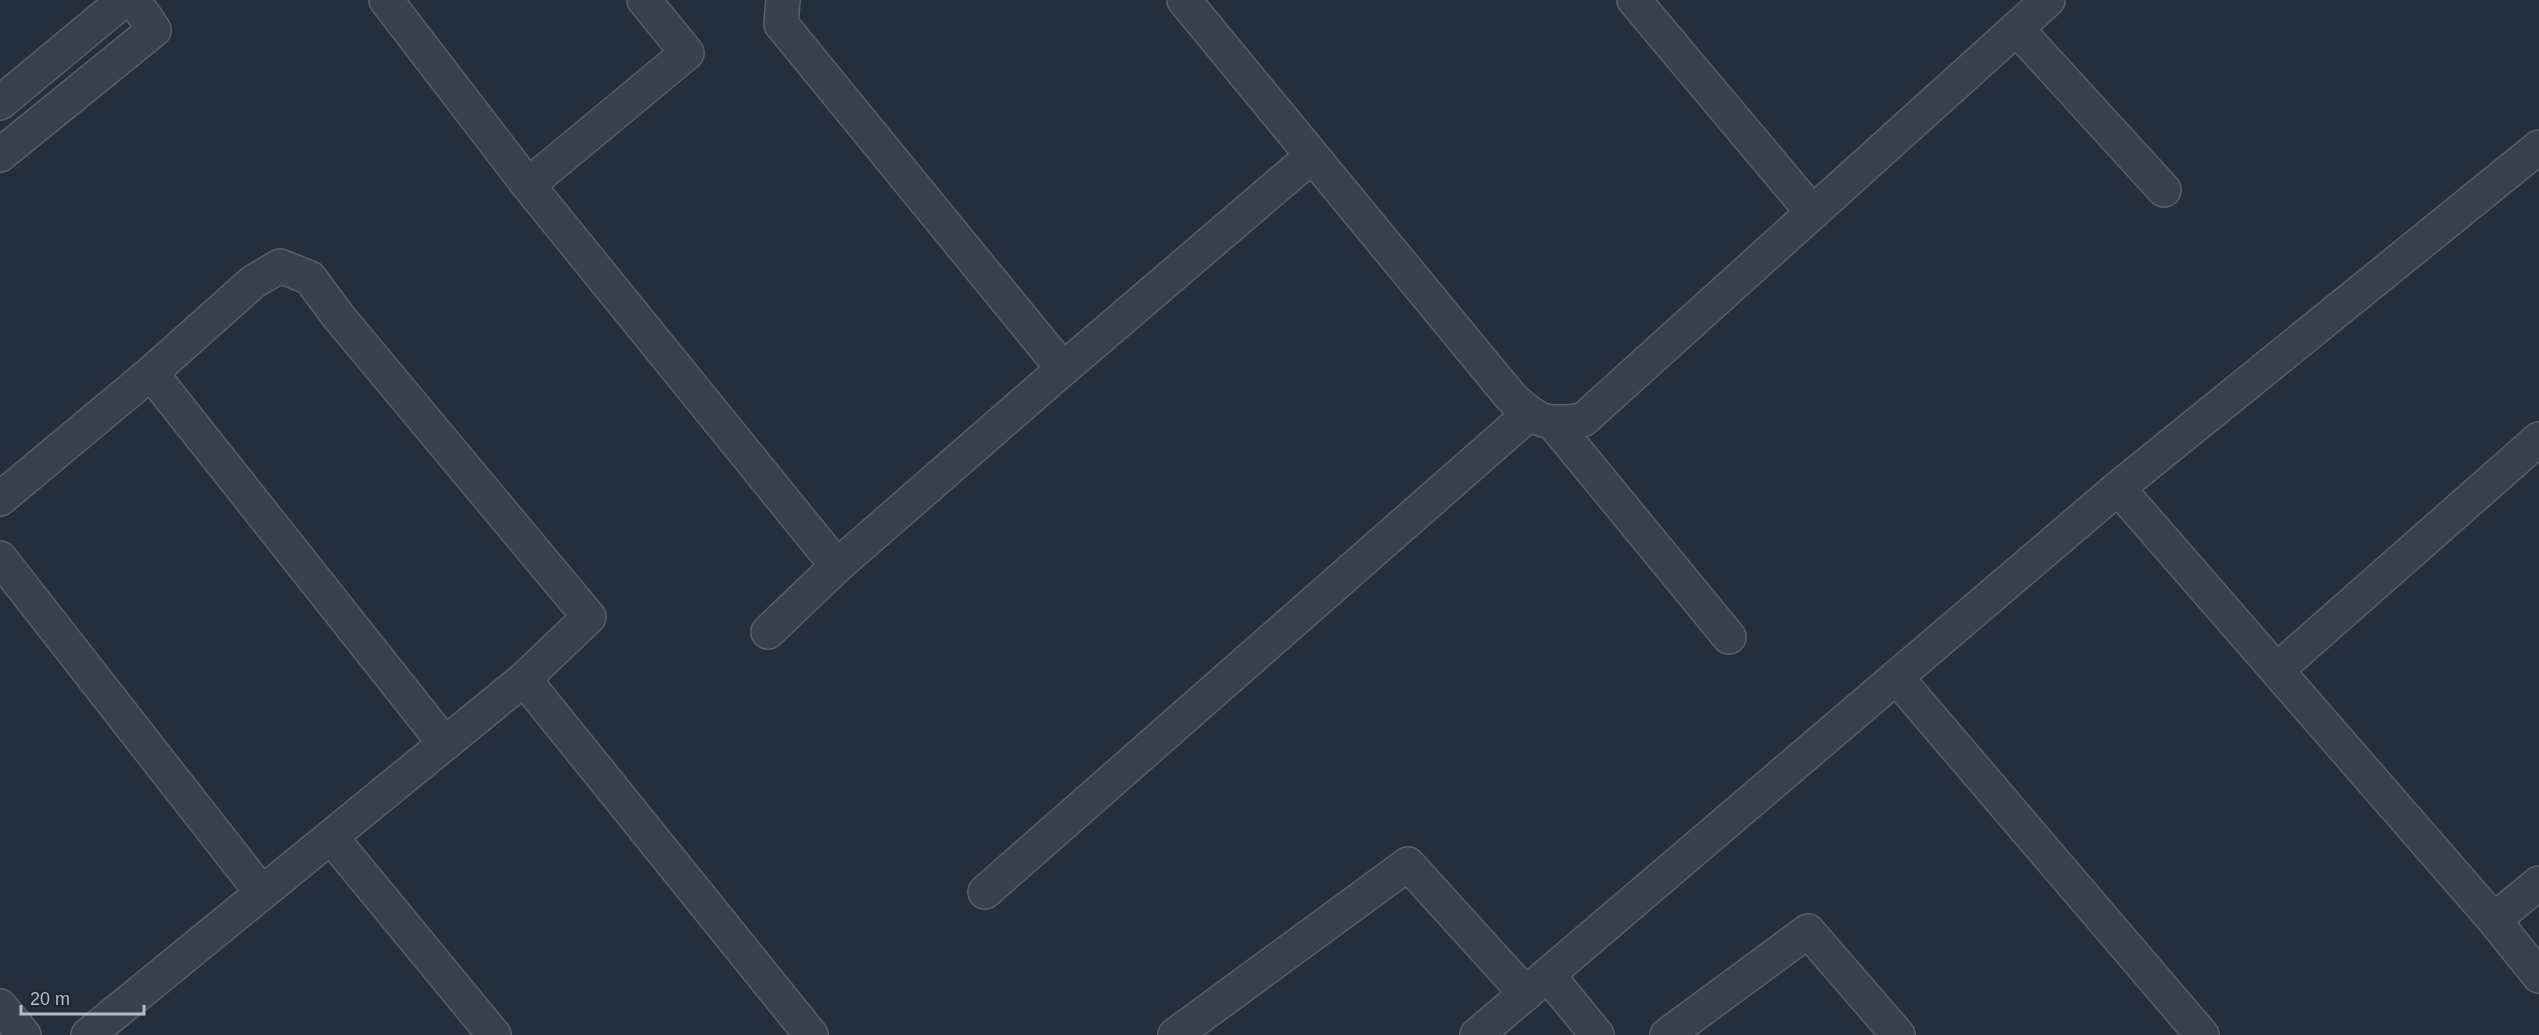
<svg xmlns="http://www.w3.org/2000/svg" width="2539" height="1035" viewBox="0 0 2539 1035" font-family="Helvetica,sans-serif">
<rect width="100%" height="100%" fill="#242f3e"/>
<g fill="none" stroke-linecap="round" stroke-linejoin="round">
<g stroke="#565f6c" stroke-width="36">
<path id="minor" d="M386 0 528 185 837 566
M783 0 781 24 1063 369 1312 156
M1184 0 1511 397C1538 423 1546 425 1583 420L2048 0
M1634 0 1813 213
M2017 29 2164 190
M528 185 687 53 644 0
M151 373 445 744
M1554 424 1729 637
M2118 488 2494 920 2539 976
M0 499 151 373 253 282 280 266 310 278 338 316 589 617 524 679 88 1035
M0 558 262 893
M768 632 837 566 1063 369
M2278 669 2539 439
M1896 677 2202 1035
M524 679 811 1035
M331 837 494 1035
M985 892 1529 414
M2494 920 2539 883
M1548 975 1597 1035
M1175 1035 1408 864 1526 994
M1477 1035 2118 488 2539 147
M1667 1035 1808 931 1898 1035"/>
</g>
<g stroke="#565f6c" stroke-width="36">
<path id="tertiary" d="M0 103 124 0
M0 155 154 30 134 0
M0 1006 24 1035"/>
</g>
<use href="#minor" stroke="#38414e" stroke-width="33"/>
<use href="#tertiary" stroke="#38414e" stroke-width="33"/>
</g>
<path d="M21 1005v9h123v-9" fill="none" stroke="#b4bcc9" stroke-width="3"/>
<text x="30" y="1005" font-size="18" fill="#b4bcc9" stroke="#1d2633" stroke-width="4.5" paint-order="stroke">20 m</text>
</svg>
